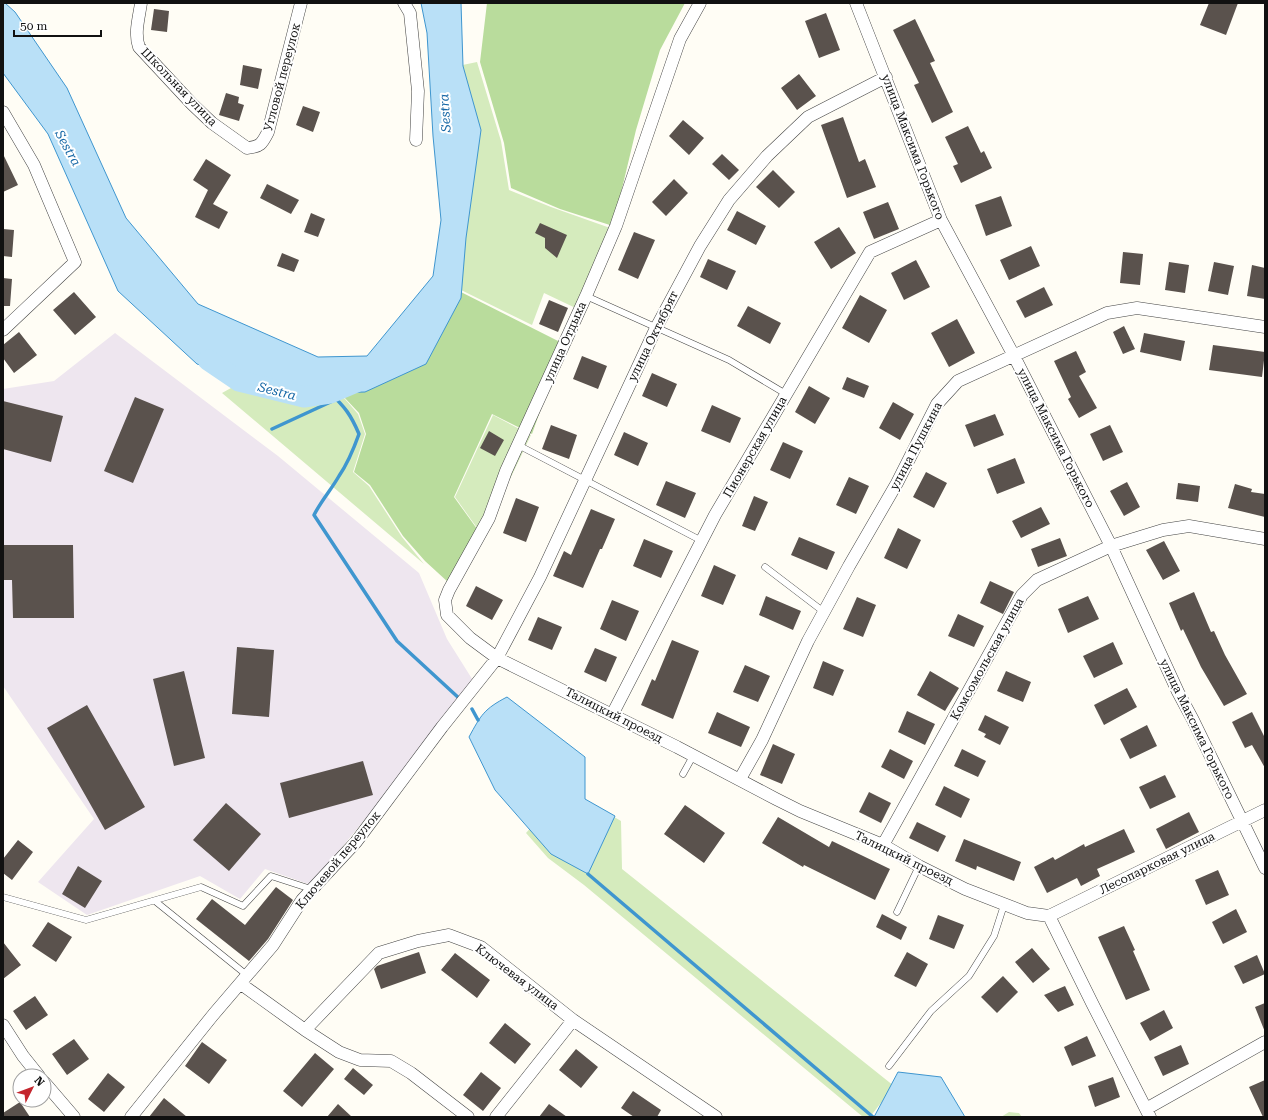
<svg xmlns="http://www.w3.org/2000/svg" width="1268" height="1120" viewBox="0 0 1268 1120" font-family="'Roboto Serif',serif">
<rect width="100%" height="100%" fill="#fffdf5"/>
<path fill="#eee6ef" d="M115 333 278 456 419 573 447 639 474 682 442 725 311 885 265 869 240 899 200 876 87 915 38 882 94 819 3 686V389L54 381Z"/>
<path fill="#d5ebbd" d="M477 62 501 141 509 190 551 207 613 229 584 312 544 293 532 325 453 286V67Z
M453 129 459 234 446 306 412 361 340 395 335 393 345 399 358 414 365 434 353 472 369 486 402 537 424 564 222 393 240 383 304 399 334 392 406 360 441 308 455 241 448 132Z
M493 415 531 435 512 475 480 532 455 497Z
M574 779 577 795 621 821 622 869 894 1086 870 1117H863L584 885 548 858 526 833Z
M1009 1112 1019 1113 1022 1117H1001Z"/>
<path fill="#b9dc9c" d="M487 3H685L660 50 636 130 613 226 560 209 511 188 504 143 480 62Z
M453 288 564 344 532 434 492 414 454 497 480 533 449 583 425 561 403 536 370 485 354 472 366 434 359 413 343 396 418 367Z"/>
<path fill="#b9e0f7" stroke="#3f96cf" d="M3 3H5L15 12 67 88 126 218 198 304 318 357 367 356 433 276 441 220 433 136 427 33 421 3H461L463 66 481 130 466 238 461 298 426 364 365 392 330 393 289 395 197 364 118 291 48 134 3 73Z
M507 697 585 757V799L615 816 588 874 551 854 495 790 469 737C481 715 484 709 507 697Z
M898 1072 941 1077 965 1117H874Z"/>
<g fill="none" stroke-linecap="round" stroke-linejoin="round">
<path stroke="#3f96cf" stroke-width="3.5" d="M330 393C345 407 351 415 359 434 354 448 348 463 339 476 331 490 321 501 314 515L397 641 461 700
M272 429 337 399
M472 709 478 720
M588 874 873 1117"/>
<path stroke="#b9e0f7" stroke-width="21" d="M208 360 239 381 304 397 330 393 356 382"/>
</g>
<path fill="#5a524d" d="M1209 3H1238L1226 35 1200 25Z
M154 9 169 11 167 32 151 30Z
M826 13 840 50 819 58 805 21Z
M915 19 935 61 930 63 953 112 932 123 914 85 919 83 893 30Z
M243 65 262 69 258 89 240 85Z
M799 74 816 96 797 110 781 88Z
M226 93 239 97 238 103 244 105 239 121 219 115Z
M303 106 320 112 313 132 296 125Z
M843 117 859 162 865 159 876 187 847 198 821 125Z
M683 120 704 138 689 155 669 136Z
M968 126 981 153 984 151 992 168 961 183 953 166 958 164 945 137Z
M3 154 18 185 3 192Z
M722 154 739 170 729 180 712 164Z
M206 159 231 175 213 204 228 212 219 229 195 217 208 190 193 180Z
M773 170 795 192 779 208 756 187Z
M674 179 688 193 666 216 652 202Z
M267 184 299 200 291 214 260 198Z
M1001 196 1012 226 986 236 975 205Z
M888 202 899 229 874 239 863 212Z
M737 211 766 226 756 245 727 230Z
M311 213 325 219 318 237 304 232Z
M540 223 567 235 557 258 545 248V238L535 233Z
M839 227 856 253 831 269 814 242Z
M3 229 14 230 12 257 3 256Z
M634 232 655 240 638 279 618 270Z
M1031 246 1040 266 1009 280 1000 260Z
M1123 252 1143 254 1140 285 1120 283Z
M282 253 299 260 294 272 277 266Z
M708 259 736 271 727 290 700 277Z
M916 260 930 287 904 300 891 273Z
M1169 262 1189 265 1185 293 1165 290Z
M1214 262 1234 266 1228 295 1208 291Z
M1252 265 1265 268V299L1247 296Z
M3 278 12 279 10 306H3Z
M1044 287 1053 305 1025 318 1016 301Z
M74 292 96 317 75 335 53 310Z
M860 295 887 310 869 343 842 328Z
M549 300 568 308 558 332 539 324Z
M748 306 781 323 770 344 737 326Z
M957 319 975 353 949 367 931 333Z
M1124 326 1135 349 1123 354 1113 332Z
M19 332 37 355 14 373 3 358V345Z
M1144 333 1185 341 1181 361 1140 352Z
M1213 345 1265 352 1262 377 1209 370Z
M1076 351 1086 372 1079 376 1097 408 1079 418 1068 399 1071 397 1054 361Z
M582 356 607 366 598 389 573 379Z
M652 373 677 384 667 407 642 396Z
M847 377 869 386 864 398 842 389Z
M809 386 830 398 815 424 795 412Z
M135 397 164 409 133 483 104 471Z
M3 401 63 416 51 462 3 449Z
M893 402 914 414 900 440 879 428Z
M712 405 741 418 730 443 701 431Z
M995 414 1004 435 974 447 965 425Z
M551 425 577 435 569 459 542 449Z
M1110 425 1123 452 1103 461 1090 434Z
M489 431 504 440 495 456 480 448Z
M624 432 648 443 638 466 614 455Z
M783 442 803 451 790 479 770 470Z
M1015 458 1025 483 997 494 987 469Z
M926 472 947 483 934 508 913 497Z
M849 477 869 486 856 514 836 505Z
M666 481 696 493 685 518 656 505Z
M1127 482 1140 507 1124 516 1110 491Z
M1178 483 1200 486 1198 502 1176 499Z
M1235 484 1252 489 1251 492 1265 494V517L1228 508Z
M754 496 768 502 755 531 742 526Z
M516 498 539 507 526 542 503 533Z
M1041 507 1050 524 1021 538 1012 521Z
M591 509 615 519 602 549H600L583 588 553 576 564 551 571 555Z
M898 528 921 540 907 569 884 558Z
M799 537 835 552 827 570 791 555Z
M1060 538 1067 556 1038 567 1031 549Z
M644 539 673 551 661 578 633 566Z
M1164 541 1180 571 1163 580 1146 550Z
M3 545H73L74 618H13L12 580H3Z
M714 565 736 575 723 605 701 596Z
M990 581 1014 592 1003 614 980 603Z
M476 586 503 600 492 620 466 606Z
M1194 592 1211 632 1214 631 1225 655 1247 694 1224 706 1201 667 1183 629 1181 631 1169 603Z
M766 596 801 611 793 630 759 615Z
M1088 596 1099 619 1068 633 1058 609Z
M857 597 876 605 863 637 843 629Z
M612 600 639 611 626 641 600 629Z
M958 614 984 626 974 647 948 636Z
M538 617 562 627 552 650 528 640Z
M672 640 699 651 673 719 641 705 652 679 655 681Z
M1113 642 1123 664 1094 678 1083 656Z
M237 647 274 650 269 717 232 714Z
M595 648 617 657 606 682 584 672Z
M823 661 844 670 833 696 813 688Z
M745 665 770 676 758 702 733 692Z
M184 671 205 758 174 766 153 679Z
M930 671 959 688 945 711 917 695Z
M1006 671 1031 682 1023 702 997 691Z
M1127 688 1137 707 1104 725 1094 705Z
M87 705 145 807 105 830 47 728Z
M907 711 935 724 925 745 898 732Z
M717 712 750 727 741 747 708 733Z
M1252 712 1265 738V768L1252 745 1245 748 1232 722Z
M985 715 1009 727 1000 745 984 737 986 734 978 730Z
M1147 725 1157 746 1130 759 1120 739Z
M773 744 795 754 782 784 760 775Z
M890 749 913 761 904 779 881 767Z
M962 749 986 761 978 777 954 766Z
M363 761 373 795 289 818 280 783Z
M1165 775 1176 797 1150 809 1139 787Z
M944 786 970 799 961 818 935 805Z
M869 792 891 803 881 823 859 812Z
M226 803 261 834 229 871 193 840Z
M685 805 725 833 704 863 664 834Z
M1189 812 1199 832 1166 849 1156 829Z
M778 817 829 847 832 841 890 869 875 900 804 865 803 867 762 843Z
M917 822 946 836 938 852 909 838Z
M1124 829 1135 852 1097 869 1100 876 1081 886 1077 878 1047 893 1034 867 1053 857 1055 860 1084 844 1085 847Z
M964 839 1021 862 1014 881 977 866 976 870 955 861Z
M18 840 33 852 12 880 3 873V859Z
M78 866 102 881 85 908 62 894Z
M1218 870 1229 895 1206 905 1195 880Z
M276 887 293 900 268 939 249 961 196 919 212 899 245 925Z
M1236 909 1247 932 1223 944 1212 922Z
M882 914 907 927 901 940 876 927Z
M938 915 964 925 954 949 929 939Z
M48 922 72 937 56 962 32 946Z
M1124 926 1135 950 1133 951 1150 990 1126 1000 1098 937Z
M3 942 21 965 3 979Z
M1032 948 1050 969 1033 983 1015 962Z
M419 952 426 973 381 989 374 969 377 966Z
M907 952 928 964 916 987 894 976Z
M455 953 490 980 477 998 441 970Z
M1257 955 1265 974 1243 984 1234 966Z
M1003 976 1018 992 997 1013 981 997Z
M1065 986 1074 1005 1058 1012 1044 995Z
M35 996 48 1015 26 1030 13 1011Z
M1265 1003V1032L1255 1007Z
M1164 1010 1173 1028 1150 1041 1140 1023Z
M505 1023 531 1044 515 1064 489 1043Z
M1087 1036 1096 1056 1072 1066 1064 1047Z
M74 1039 89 1059 67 1075 52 1054Z
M202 1042 227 1060 209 1084 185 1066Z
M1181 1045 1189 1064 1163 1076 1154 1057Z
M576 1049 598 1067 581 1088 559 1070Z
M315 1053 334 1069 302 1107 283 1091Z
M353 1068 373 1085 364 1095 344 1079Z
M481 1072 501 1088 483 1111 463 1095Z
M108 1073 125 1087 104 1112 88 1099Z
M1113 1077 1120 1097 1095 1107 1088 1086Z
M1265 1080V1117H1263L1249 1087Z
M633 1091 661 1110 657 1117H634L621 1108Z
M164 1098 187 1117H149Z
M20 1102 30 1117H3V1113Z
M338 1104 352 1117H327Z
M549 1104 567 1117H539Z"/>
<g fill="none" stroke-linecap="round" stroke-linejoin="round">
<g stroke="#444" stroke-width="7">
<path id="lane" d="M586 296 729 360 786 394
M518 445 702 541
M765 567 824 612
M683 774 693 756
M3 897 86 920 201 887 243 906 271 876 311 889
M155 901 248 976
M897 912 919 866
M889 1066 931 1011 969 976 994 936 1004 905"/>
</g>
<g stroke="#444" stroke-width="13">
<path id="street" d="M141 3C139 18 134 33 139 47L192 104 212 123 247 148C260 147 262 144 268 132L301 3
M404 3 410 13 418 91 416 140
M700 3 680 39 616 226 586 296 506 471 489 518 449 590 445 600 447 615 470 638 497 658 677 747 776 799 800 811 883 845 919 866 965 889 1027 913 1049 916
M856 3 941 220 1014 356 1111 546 1178 692 1193 720 1265 868
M3 112 34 165 75 262 3 330
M612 715 715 515 870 252 941 220
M740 779 762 740 808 641 849 566 897 483 937 404 958 381 1107 313 1137 308 1265 327
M883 845 1022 595 1037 580 1111 546 1163 530 1189 526 1265 539
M1049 916 1265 810
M1049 916 1092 1003 1150 1117
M241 984 305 1030 379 953 418 941 449 935 481 947 573 1020 716 1117
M3 1025 23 1056 39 1076
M305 1030 339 1052 360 1060 391 1061 411 1073 468 1117
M44 1082 74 1117
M1146 1109 1265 1042
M131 1117 213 1015 273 945 302 900 356 842 442 727 497 658 540 577 656 328 700 246 729 200 767 156 808 117 886 77
M496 1117 573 1020"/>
</g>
<use href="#lane" stroke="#fff" stroke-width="6"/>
<use href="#street" stroke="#fff" stroke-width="12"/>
</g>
<g text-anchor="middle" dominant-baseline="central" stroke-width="4" stroke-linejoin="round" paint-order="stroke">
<g font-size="12" fill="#111" stroke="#fff">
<text transform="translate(282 77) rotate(-75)">Угловой переулок</text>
<text transform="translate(179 87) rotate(46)">Школьная улица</text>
<text transform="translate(913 147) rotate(69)">улица Максима Горького</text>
<text transform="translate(653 336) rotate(-64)">улица Октябрят</text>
<text transform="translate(565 342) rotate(-66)">улица Отдыха</text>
<text transform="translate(1056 438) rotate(63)">улица Максима Горького</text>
<text transform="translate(916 446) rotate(-62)">улица Пушкина</text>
<text transform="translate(755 447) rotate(-60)">Пионерская улица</text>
<text transform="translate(987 659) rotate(-61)">Комсомольская улица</text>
<text transform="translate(614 715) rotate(27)">Талицкий проезд</text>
<text transform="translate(1197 729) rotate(64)">улица Максима Горького</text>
<text transform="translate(904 858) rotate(26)">Талицкий проезд</text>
<text transform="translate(338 860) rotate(-50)">Ключевой переулок</text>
<text transform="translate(1157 863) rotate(-26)">Лесопарковая улица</text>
<text transform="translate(517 977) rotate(37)">Ключевая улица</text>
</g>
<g font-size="13" font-style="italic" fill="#1768a6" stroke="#fff">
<text transform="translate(445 113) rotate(-94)">Sestra</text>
<text transform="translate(68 148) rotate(61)">Sestra</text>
<text transform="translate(277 391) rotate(14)">Sestra</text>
</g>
</g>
<rect width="1268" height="1120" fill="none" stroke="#111111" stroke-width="8"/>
<g transform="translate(32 1088) rotate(48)"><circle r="19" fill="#ffffff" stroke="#a0a0a0"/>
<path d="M0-3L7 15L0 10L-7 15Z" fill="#c4262e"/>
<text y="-6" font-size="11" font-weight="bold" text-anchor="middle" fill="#111111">N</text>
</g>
<path d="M14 30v6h87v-6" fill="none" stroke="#111111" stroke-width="2"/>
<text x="20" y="30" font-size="12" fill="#111111" stroke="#ffffff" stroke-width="3" paint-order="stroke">50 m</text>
</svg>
